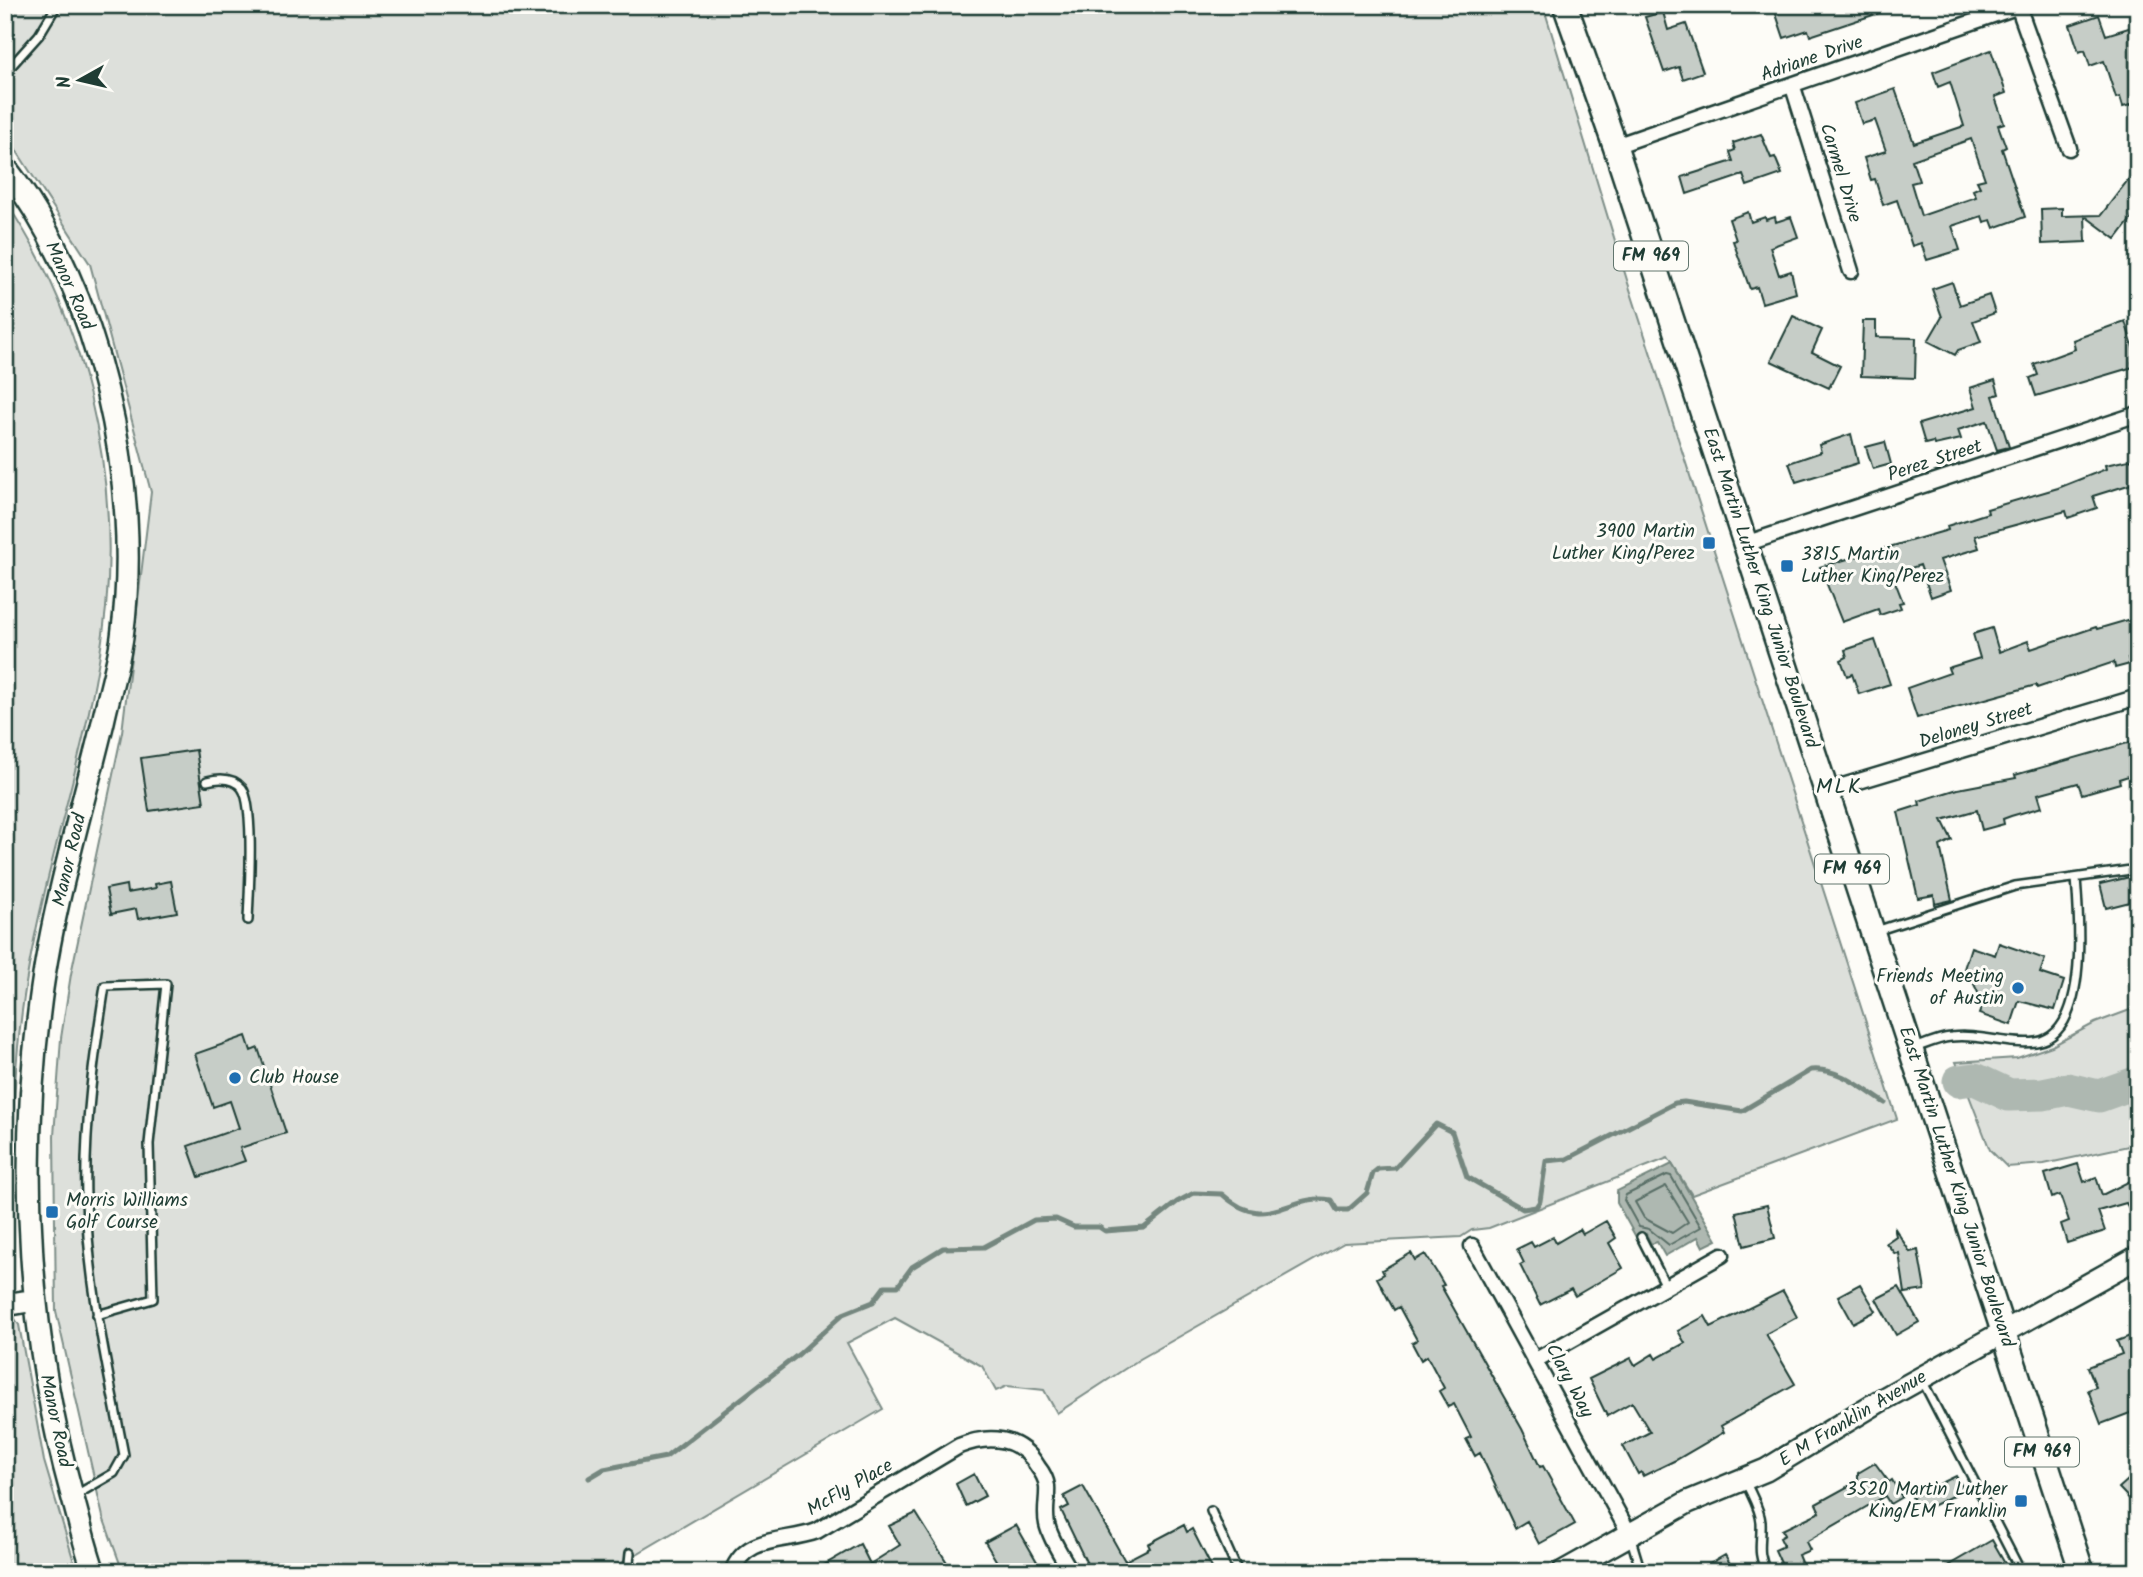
<svg xmlns="http://www.w3.org/2000/svg" width="2143" height="1577" viewBox="0 0 2143 1577" font-family="Kalam,sans-serif">
<rect width="100%" height="100%" fill="#fdfcf7"/>
<filter id="ink" filterUnits="userSpaceOnUse"><feTurbulence type="fractalNoise" baseFrequency=".0143" numOctaves="2"/><feDisplacementMap in="SourceGraphic" scale="14" xChannelSelector="R" yChannelSelector="G"/><feConvolveMatrix kernelMatrix="1 2 1 2 8 2 1 2 1" color-interpolation-filters="sRGB"/></filter>
<g filter="url(#ink)">
<path fill="#dde0db" stroke="#7e8e88" stroke-width="2" d="M5 5H1543L1627 280 1897 1119 1692 1195 1668 1158 1489 1228 1472 1230 1461 1237 1344 1243 1140 1359 1057 1413 1044 1390 1007 1386 996 1391 982 1366 895 1318 847 1343 883 1409 606 1572H123L103 1517 56 1311 54 1136 61 1038 71 974 122 732 151 492 90 264 5 133Z
M5 201C84 316 119 470 106 608 94 729 50 846 29 966 11 1064 12 1162 9 1261L5 1271Z
M2138 1007V1144L2044 1164 2007 1167 1990 1150 1956 1062 2017 1058 2052 1046 2095 1023Z
M5 1313 13 1316 19 1325 44 1461 77 1572H5Z"/>
<path fill="#aeb8b1" stroke="#75877f" stroke-width="2" d="M1672 1164 1717 1240 1703 1247 1698 1237 1665 1256 1657 1242 1651 1244 1646 1234 1637 1239 1617 1203V1191Z"/>
<g fill="none" stroke-linecap="round" stroke-linejoin="round">
<path stroke="#586e66" stroke-width="2" d="M1667 1175 1671 1176 1701 1227 1669 1245 1649 1229 1639 1227 1624 1200 1626 1195Z
M1666 1186 1688 1222 1672 1233 1644 1218 1635 1202Z"/>
<path stroke="#75877f" stroke-width="5" d="M589 1478 604 1469 666 1457 799 1354 843 1314 873 1302 885 1286H898L912 1267 943 1248 984 1247 1034 1220 1056 1219 1074 1227H1099L1105 1231 1144 1228 1177 1202 1194 1193 1222 1194C1267 1235 1289 1192 1331 1200L1337 1210H1348L1367 1193 1373 1173 1378 1169 1395 1168 1436 1124 1452 1132 1467 1177 1523 1209 1536 1207 1540 1201 1546 1161 1567 1159 1675 1103 1684 1102 1742 1111 1811 1070C1838 1067 1863 1089 1885 1103"/>
<path stroke="#aeb8b1" stroke-width="33" d="M1959 1081 1975 1079 2009 1095 2043 1094 2068 1089 2099 1096 2138 1082"/>
</g>
<path fill="#c6cdc7" stroke="#1f3d34" stroke-width="2" fill-rule="evenodd" d="M1791 5H1893L1894 8 1810 36 1808 30 1784 38 1775 11Z
M1663 12 1668 30 1686 24 1703 72 1683 79 1679 67 1664 72 1645 17Z
M2099 15 2106 35 2138 25V103L2123 107 2120 97 2116 98 2104 61 2090 66 2085 50 2079 52 2070 25Z
M1991 50 2006 93 1995 97 2004 123 1998 125 2006 147 2002 149 2025 217 1994 228 1991 220 1984 222 1982 216 1952 226 1960 250 1927 260 1921 243 1912 246 1897 200 1883 205 1875 179 1871 180 1864 158 1886 151 1875 120 1862 124 1855 103 1895 89 1914 143 1964 126 1950 82 1938 87 1933 72ZM1971 139 1985 179 1977 181 1980 187 1973 190 1976 197 1921 216 1911 183 1919 181 1912 160Z
M1761 134 1771 158 1775 157 1782 174 1747 186 1743 175 1687 194 1682 177 1733 161 1730 152 1735 150 1733 143Z
M2138 167V210L2116 239 2085 216 2086 242 2042 244 2041 209 2062 208V216L2101 215Z
M1748 212 1751 222 1765 217 1766 220 1775 217 1776 222 1791 217 1798 237 1770 247 1779 275 1791 271 1796 293 1762 303 1757 287 1750 289 1733 241 1736 240 1729 219Z
M1952 282 1960 305 1989 295 1995 313 1973 321 1981 342 1958 350 1955 355 1928 341 1942 317 1932 289Z
M1793 316 1822 330 1812 352 1840 366 1829 388 1771 361Z
M1863 321H1876V337L1916 338 1915 378 1861 376Z
M2125 321 2137 360 2132 362 2133 367 2036 396 2030 378 2038 375 2034 364 2075 349 2073 340Z
M1995 380 1999 394 1993 396 2009 447 1997 450 1987 421 1958 430 1961 439 1934 445 1933 442 1925 444 1919 424 1976 407 1970 388Z
M1851 434 1858 463 1796 482 1789 463 1821 452 1819 445Z
M1885 442 1891 464 1873 469 1866 447Z
M2138 458V482L2093 496 2097 508 2068 518 2066 511 1975 536 1979 548 1940 560 1951 590 1931 597 1920 565 1892 574 1903 602 1899 603 1901 608 1880 615 1878 609 1842 622 1820 567 1948 530 1947 526 1988 513 1987 509 2058 488 2106 469 2105 465Z
M2138 617V650H2134L2135 656 2128 658 2130 664 2115 668 2114 662 2037 688 2036 685 1917 718 1907 688 1950 673 1948 668 1980 658 1973 634 1992 628 1999 652 2028 641 2031 649 2096 627 2097 629Z
M1875 640 1890 684 1859 694 1852 674 1847 676 1841 660 1847 657 1845 650Z
M2138 740V773L2119 779 2120 783 2082 794 2078 783 2038 794 2042 807 2011 816 2003 819 2004 824 1982 830 1977 810 1942 820 1952 840 1940 846 1952 900 1935 904 1934 895 1918 898 1898 812 1920 805 1919 801 1958 789 2016 778 2015 775Z
M196 750 204 803 149 811 141 758Z
M2134 876 2138 900 2106 908 2100 884Z
M171 881 177 912 138 919 136 909 111 914 106 889 126 885 127 893 156 888 155 884Z
M1999 943 2045 959 2040 973 2064 981 2055 1010 2019 1001 2011 1025 1979 1014 1983 1003 1973 982 1961 978 1971 947 1995 955Z
M246 1036 251 1051 258 1048 286 1133 240 1148 245 1161 199 1177 188 1146 239 1128 230 1101 213 1107 195 1054Z
M2078 1164 2084 1182 2096 1177 2102 1195 2138 1177V1225L2126 1203 2098 1211 2105 1231 2067 1243 2061 1224 2069 1221 2060 1195 2052 1198 2045 1174Z
M1767 1205 1775 1238 1744 1246 1736 1212Z
M1606 1221 1616 1238 1609 1243 1623 1268 1575 1296 1571 1289 1540 1305 1520 1265 1524 1263 1517 1249 1531 1242 1534 1247 1553 1237 1556 1243 1580 1229 1583 1234Z
M1894 1227 1910 1252 1918 1250 1925 1290 1905 1293 1899 1253 1895 1254 1886 1243 1896 1236Z
M1411 1253 1415 1260 1425 1254 1437 1273 1444 1285 1441 1286 1522 1429 1540 1467 1543 1466 1575 1524 1539 1544 1527 1521 1515 1528 1480 1453 1475 1456 1466 1439 1471 1437 1454 1404 1448 1407 1439 1391 1444 1388 1427 1356 1421 1360 1412 1343 1417 1340 1399 1307 1394 1310 1377 1278 1384 1274 1382 1270Z
M1860 1284 1876 1311 1853 1323 1838 1296Z
M1899 1287 1919 1322 1896 1335 1876 1299Z
M1783 1291 1797 1317 1766 1334 1795 1384 1721 1426 1724 1432 1676 1460 1643 1476 1641 1472 1638 1474 1623 1446 1650 1432 1632 1402 1607 1416 1589 1379 1631 1358 1635 1365 1653 1354 1656 1359 1685 1343 1678 1331 1705 1316 1711 1327Z
M2138 1333V1410L2101 1424 2088 1390 2096 1387 2088 1367 2122 1354 2117 1341Z
M1875 1463 1889 1482 1892 1480 1902 1497 1890 1504 1885 1496 1806 1542 1810 1550 1798 1555 1805 1572H1785L1775 1550 1784 1546 1780 1538 1785 1535 1782 1530 1820 1512 1816 1504 1858 1481V1473Z
M2138 1471V1508L2119 1488Z
M974 1474 985 1496 966 1506 956 1484Z
M1956 1476 1964 1490 1920 1512 1912 1497Z
M1083 1486 1125 1561 1150 1548 1148 1544 1184 1525 1187 1532 1192 1529 1214 1572H1091L1061 1510 1069 1506 1064 1496Z
M916 1513 953 1572H812L860 1544 870 1564 900 1545 889 1526Z
M1016 1525 1040 1567 1032 1572H1003L985 1542Z
M1992 1540 2007 1566 1996 1572H1937Z
M1725 1555 1735 1572H1696Z"/>
<g fill="none" stroke-linecap="round" stroke-linejoin="round">
<g stroke="#1f3d34" stroke-width="12">
<path id="lane" d="M5 73 39 35 57 5
M207 781C219 778 233 777 242 788 255 805 249 895 248 920
M1876 931 2015 886 2138 869
M1915 1048C1926 1044 1939 1038 1951 1037 1979 1033 2008 1046 2036 1042 2090 1034 2079 917 2076 878
M1641 1237 1666 1286
M1922 1380 2021 1572
M1745 1480C1750 1493 1760 1508 1761 1522 1762 1542 1756 1553 1767 1572
M76 1495 114 1473 124 1455C108 1370 88 1285 86 1198 84 1126 94 1056 105 986L166 984 149 1144 153 1299 97 1315
M1211 1511 1238 1572
M1631 1539 1641 1572
M628 1572 630 1553"/>
</g>
<g stroke="#1f3d34" stroke-width="19">
<path id="street" d="M2018 6 2069 148
M1793 87 1851 271
M1615 146 2022 5
M1745 544 2138 414
M1826 791 2138 697
M1472 1246 1630 1535
M1536 1360 1722 1255
M732 1572C746 1534 785 1543 817 1531L959 1446C989 1434 1020 1436 1038 1467 1042 1472 1046 1479 1047 1486 1048 1499 1044 1511 1047 1524 1051 1541 1063 1557 1071 1572"/>
</g>
<g stroke="#1f3d34" stroke-width="26">
<path id="secondary" d="M5 167C100 290 143 484 122 637 118 665 109 694 103 722 80 817 50 915 39 1012 19 1173 29 1340 72 1495 79 1520 85 1547 94 1572
M5 1305 35 1300
M1563 1572 1688 1502 1766 1470 1878 1402 2138 1257"/>
</g>
<g stroke="#1f3d34" stroke-width="28">
<path id="primary" d="M1565 5 1615 146 2082 1572"/>
</g>
<use href="#lane" stroke="#fdfcf7" stroke-width="7"/>
<use href="#street" stroke="#fdfcf7" stroke-width="14"/>
<use href="#secondary" stroke="#fdfcf7" stroke-width="21"/>
<use href="#primary" stroke="#fdfcf7" stroke-width="23"/>
</g>
</g>
<g fill="#1f6fb2" stroke="#fdfcf7" stroke-width="2.5">
<rect x="1702" y="536" width="14" height="14" rx="3.5"/>
<rect x="1780" y="559" width="14" height="14" rx="3.5"/>
<circle cx="2018" cy="988" r="7"/>
<circle cx="235" cy="1078" r="7"/>
<rect x="45" y="1205" width="14" height="14" rx="3.5"/>
<rect x="2014" y="1494" width="14" height="14" rx="3.5"/>
</g>
<g text-anchor="middle" dominant-baseline="central" stroke-width="6" stroke-linejoin="round" paint-order="stroke">
<g fill="#fdfcf7" stroke="#62766e" stroke-width="2">
<rect x="1614" y="241.5" width="74" height="29" rx="5"/>
<rect x="1815" y="854.5" width="74" height="29" rx="5"/>
<rect x="2005" y="1437.5" width="74" height="29" rx="5"/>
</g>
<g font-size="18" font-weight="bold" fill="#1f3d34">
<text x="1651" y="256">FM 969</text>
<text x="1852" y="869">FM 969</text>
<text x="2042" y="1452">FM 969</text>
</g>
<g font-size="19" fill="#1f3d34" stroke="#fdfcf7">
<text transform="translate(1812 59) rotate(-19)">Adriane Drive</text>
<text transform="translate(1840 173) rotate(73)">Carmel Drive</text>
<text transform="translate(69 286) rotate(66)">Manor Road</text>
<text transform="translate(1935 461) rotate(-18)">Perez Street</text>
<text transform="translate(1760 588) rotate(72)">East Martin Luther King Junior Boulevard</text>
<text transform="translate(1976 726) rotate(-17)">Deloney Street</text>
<text transform="translate(70 860) rotate(-77)">Manor Road</text>
<text transform="translate(1956 1187) rotate(72)">East Martin Luther King Junior Boulevard</text>
<text transform="translate(1569 1381) rotate(62)">Clary Way</text>
<text transform="translate(1853 1419) rotate(-31)">E M Franklin Avenue</text>
<text transform="translate(55 1421) rotate(78)">Manor Road</text>
<text transform="translate(850 1488) rotate(-30)">McFly Place</text>
</g>
<g font-size="19" fill="#1f3d34" stroke="#fdfcf7" text-anchor="end">
<text x="1695" y="532">3900 Martin<tspan x="1695" dy="22">Luther King/Perez</tspan></text>
<text x="1801" y="555" text-anchor="start">3815 Martin<tspan x="1801" dy="22">Luther King/Perez</tspan></text>
<text x="2004" y="977">Friends Meeting<tspan x="2004" dy="22">of Austin</tspan></text>
<text x="249" y="1078" text-anchor="start">Club House</text>
<text x="66" y="1201" text-anchor="start">Morris Williams<tspan x="66" dy="22">Golf Course</tspan></text>
<text x="2007" y="1490">3520 Martin Luther<tspan x="2007" dy="22">King/EM Franklin</tspan></text>
</g>
<g font-size="21" letter-spacing="2" fill="#1f3d34" stroke="#fdfcf7">
<text x="1839" y="787">MLK</text>
</g>
</g>
<rect width="2143" height="1577" fill="none" stroke="#fdfcf7" stroke-width="28"/>
<rect x="14" y="14" width="2115" height="1549" fill="none" stroke="#1f3d34" stroke-width="2.5" filter="url(#ink)"/>
<g transform="translate(80 80) rotate(262)" stroke="#fdfcf7" stroke-width="5" paint-order="stroke">
<path d="M0-5L12 26L0 18L-12 26Z" fill="#1f3d34"/>
<text y="-10" font-size="19" font-weight="bold" text-anchor="middle" fill="#1f3d34">N</text>
</g>
</svg>
